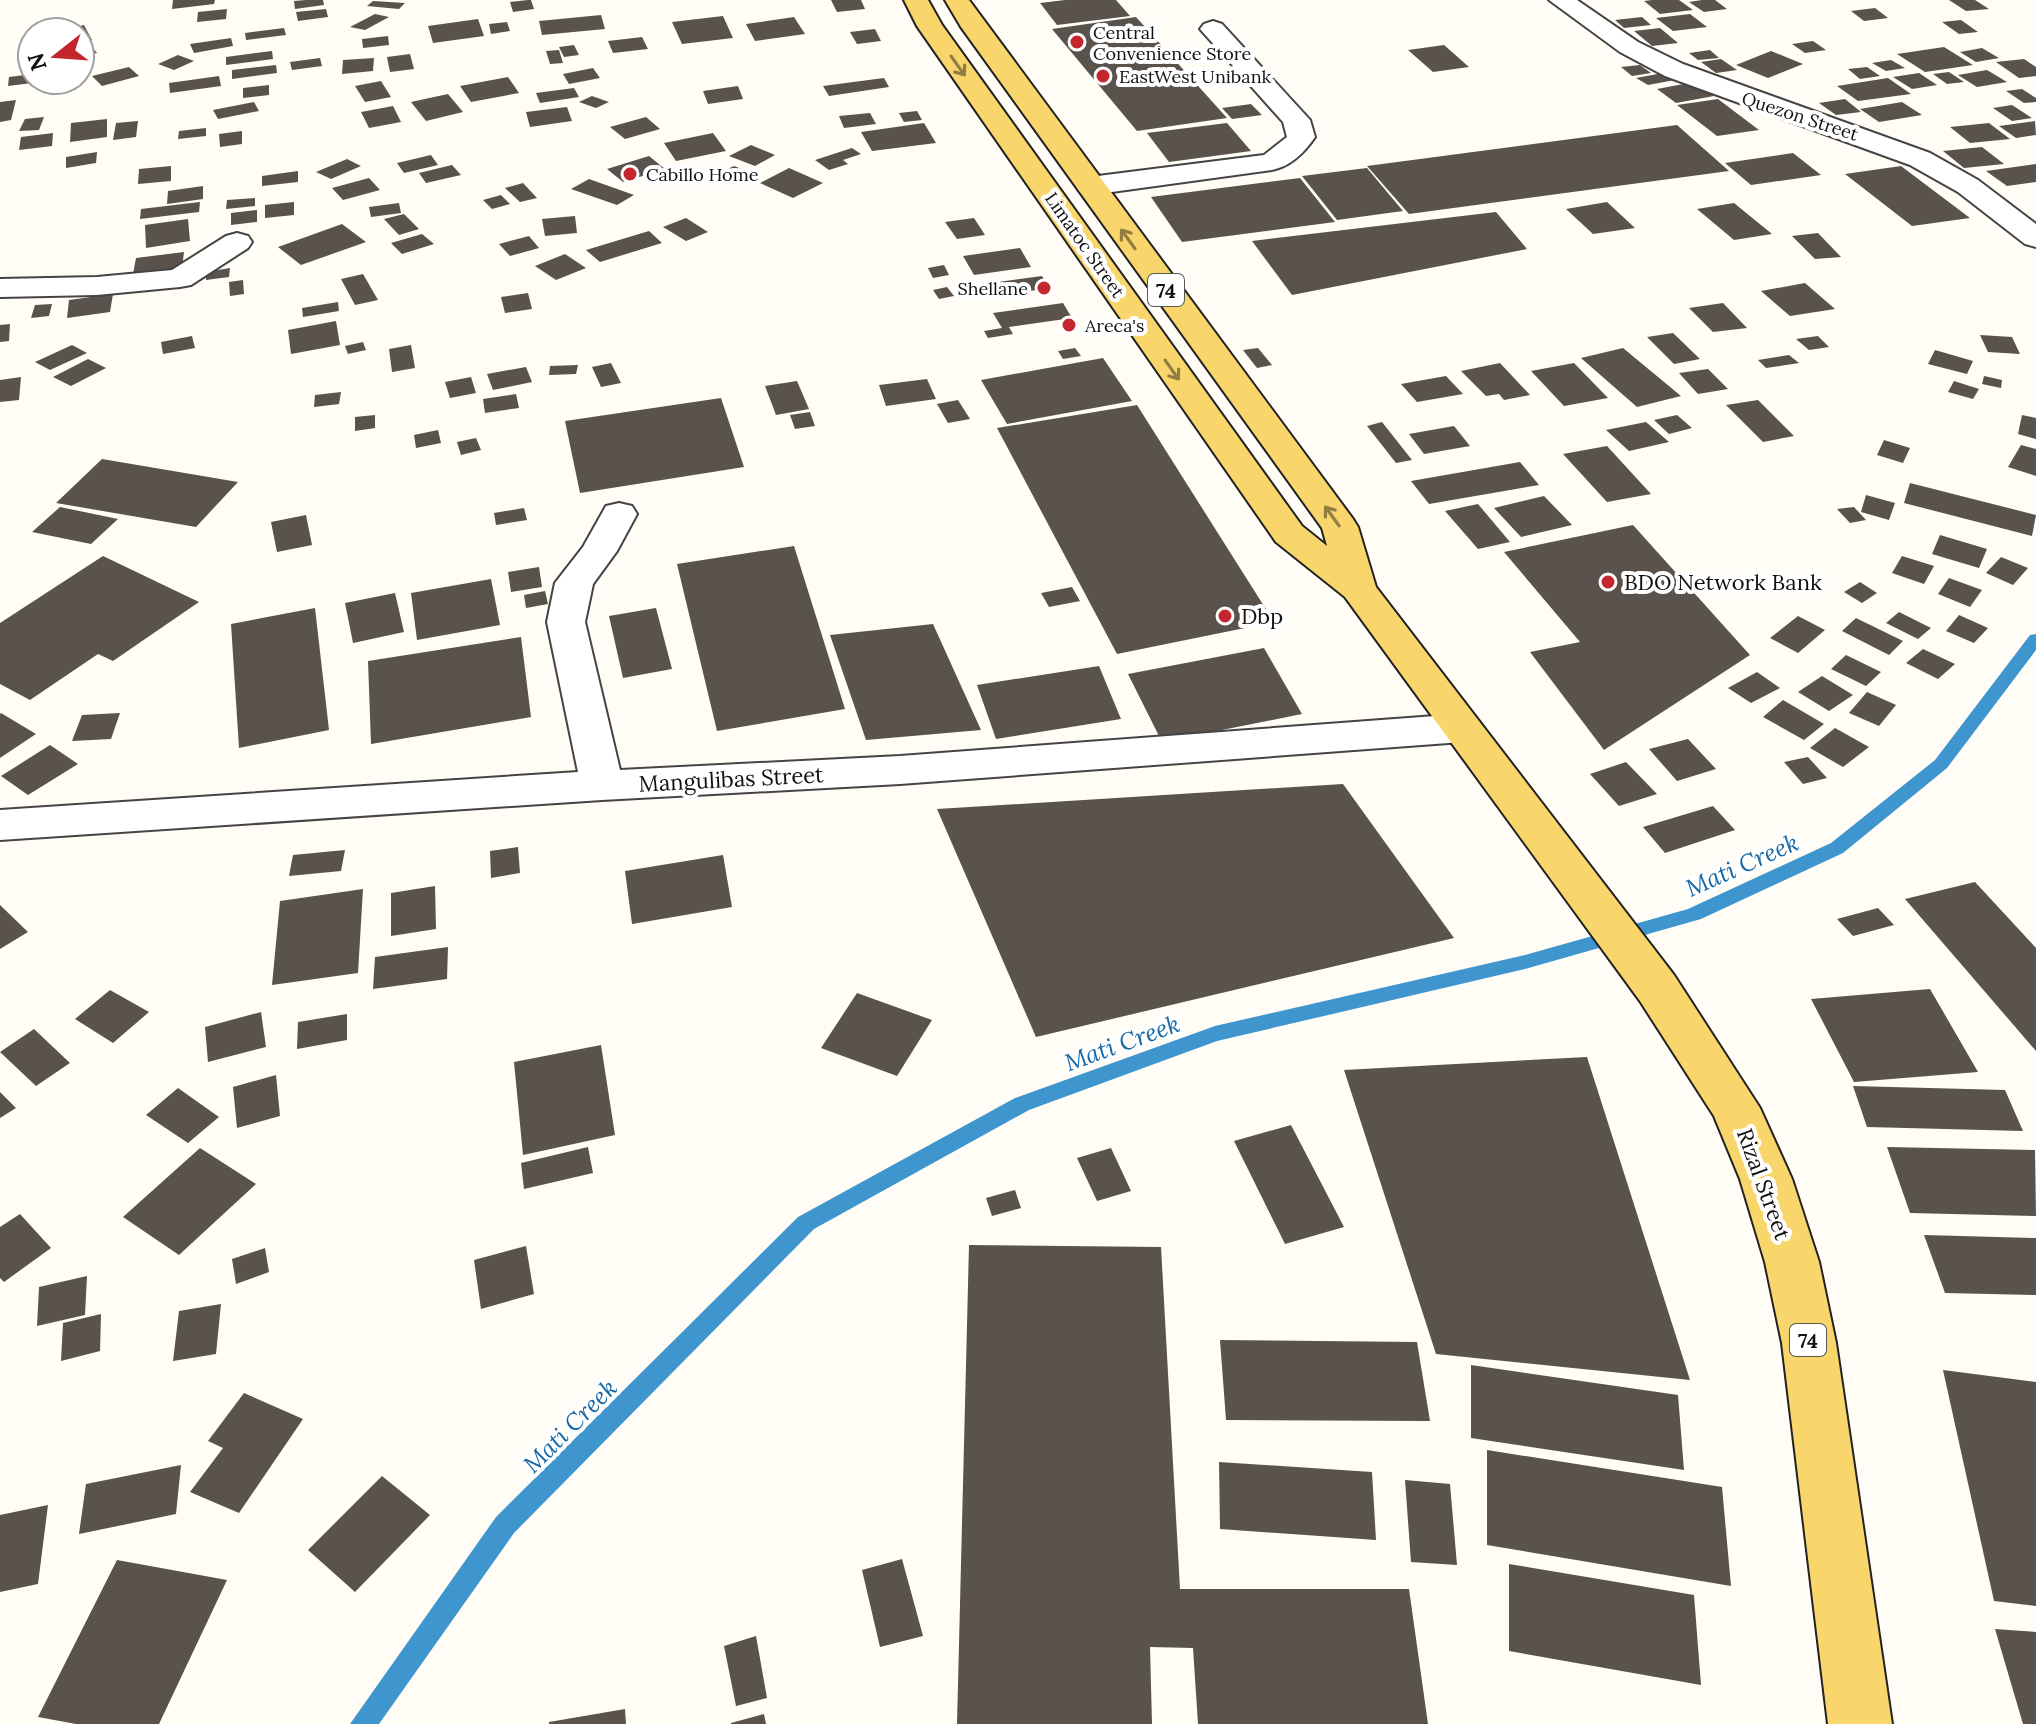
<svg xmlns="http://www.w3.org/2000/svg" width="2036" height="1724" viewBox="0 0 2036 1724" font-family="Lora,serif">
<rect width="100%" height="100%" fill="#fffdf5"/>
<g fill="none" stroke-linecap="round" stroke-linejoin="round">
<path fill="#3f96cf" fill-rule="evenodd" d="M2036 634V650L1947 768 1843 853 1701 919 1525 969 1217 1041 1029 1110 814 1229 514 1533 379 1724H350L496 1517 798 1217 1015 1098 1215 1026 1525 955 1688 909 1831 843 1935 760 2030 635Z"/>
</g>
<path fill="#5a524d" d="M173 0H215L214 4 172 9Z
M306 0H323L324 5 295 9 294 1Z
M528 0H531L534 9 513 12 510 2Z
M831 0H861L865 9 837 12Z
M1065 0H1116L1130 16 1057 25 1040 3Z
M1652 0H1679L1693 10 1660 14 1644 1Z
M1702 0H1715L1727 9 1704 12 1689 2Z
M1949 0H1975L1989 9 1966 11Z
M373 1 405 3 399 9 367 6Z
M1875 8 1888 18 1864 21 1851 11Z
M227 9 226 19 197 22 198 12Z
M326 9 328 17 298 21 296 12Z
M375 14 389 17 365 30 350 27Z
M1690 14 1707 27 1673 31 1656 18Z
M601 15 605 29 542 35 539 21Z
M723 16 733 38 682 44 672 22Z
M794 17 805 34 755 41 746 24Z
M1136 17 1227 118 1137 131 1052 29Z
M1642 17 1651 25 1624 28 1615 20Z
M478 19 484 36 433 43 428 26Z
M1961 20 1978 32 1959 34 1942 22Z
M507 22 510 31 491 34 489 24Z
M84 25 92 40 80 42V32H55Z
M284 28 286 35 246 40 245 33Z
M1660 28 1678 43 1652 46 1634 31Z
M875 29 881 41 857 44 850 32Z
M388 36 389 45 363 48 362 39Z
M642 37 648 49 613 53 608 41Z
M231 38 233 46 194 53 190 44Z
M1813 41 1826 50 1805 53 1792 44Z
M88 42 97 53 80 57V43Z
M574 45 579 55 564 57 559 47Z
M1444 45 1469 67 1433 72 1408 50Z
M1944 47 1973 65 1925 72 1897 54Z
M1982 48 1999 58 1976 62 1960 52Z
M559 50 563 63 550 64 546 51Z
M1710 50 1719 58 1698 60 1689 53Z
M272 51 273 59 226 65V57Z
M1771 51 1803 64 1768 78 1736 65Z
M410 54 414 69 390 72 387 57Z
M178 55 194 61 174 70 158 64Z
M320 58 322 66 292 70 290 62Z
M374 58 373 71 342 74 343 60Z
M1721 59 1737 70 1716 73 1701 62Z
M2024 59 2036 67V76L2019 78 1996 62Z
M1891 60 1905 68 1886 71 1872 63Z
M276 65 277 73 232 79V70Z
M1640 65 1651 73 1632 76 1621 67Z
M129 67 139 76 102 86 92 76Z
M1867 67 1880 76 1860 79 1848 69Z
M593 68 600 78 569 84 563 74Z
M1987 70 2007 82 1977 87 1958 75Z
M1949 72 1964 82 1947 84 1933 74Z
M1663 73 1675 80 1648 85 1636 78Z
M1919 73 1937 85 1912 89 1893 77Z
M32 74V83L8 86 9 77Z
M219 76 221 86 170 93 169 83Z
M508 77 519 93 471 102 460 86Z
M884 78 889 87 829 96 823 86Z
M1888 78 1911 94 1858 101 1837 86Z
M381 81 391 97 365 102 355 86Z
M1694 82 1714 96 1676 103 1657 89Z
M269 85V95L243 98V88Z
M738 86 743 99 708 104 703 91Z
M574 88 579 97 540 103 536 93Z
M2022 89 2036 98V102L2024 103 2006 91Z
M448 94 463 112 426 121 411 102Z
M592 96 609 102 596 108 579 102Z
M1718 99 1759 130 1717 136 1677 105Z
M1845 99 1861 112 1836 115 1819 103Z
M16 100 11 120 0 122V102Z
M254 102 259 111 218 119 213 110Z
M1902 102 1922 115 1879 122 1860 109Z
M1251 104 1262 115 1232 119 1222 108Z
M2012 105 2032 118 2012 121 1993 108Z
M393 106 401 122 369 128 361 112Z
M567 107 572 121 530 127 526 112Z
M917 111 922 120 904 122 899 113Z
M870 113 876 124 844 128 839 116Z
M44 117 39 130 19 131 25 119Z
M646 117 660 129 625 139 610 127Z
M107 119V137L70 142 71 123Z
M138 121 136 137 113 140 116 123Z
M2035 121 2036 135 2016 138 1999 126Z
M924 123 936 143 872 151 861 132Z
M1227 123 1251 151 1169 162 1147 133Z
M1989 123 2010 139 1970 143 1950 127Z
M1677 125 1729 171 1409 214 1367 166Z
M206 128V136L178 139 179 131Z
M242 131V144L220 147 219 134Z
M53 133 52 146 19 150 21 137Z
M713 133 726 151 676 161 664 143Z
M751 145 775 155 755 166 729 156Z
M1982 147 2004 164 1964 168 1943 151Z
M852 148 861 154 843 160 848 164 829 170 815 160Z
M97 152 96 163 66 168V157Z
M1793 153 1821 175 1751 185 1725 163Z
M431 155 438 165 404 173 397 163Z
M649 156 665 169 623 182 607 169Z
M347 159 361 166 331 179 316 172Z
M2036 164V182L2007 186 1986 171Z
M452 165 461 175 426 183 419 173Z
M171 166V181L138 184 139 169Z
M734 166 750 172 736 179 721 172Z
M1901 166 1970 218 1912 226 1845 174Z
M789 168 823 183 793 198 760 183Z
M1367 168 1403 211 1337 220 1302 176Z
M298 171V182L262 186V176Z
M369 178 380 190 343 200 332 188Z
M1300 178 1335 222 1182 242 1151 197Z
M589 179 634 195 617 205 571 189Z
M523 183 537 198 520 202 505 188Z
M203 186V199L167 204 168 191Z
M501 195 510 204 492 209 483 200Z
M255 198V206L226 209 227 200Z
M200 202 199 212 140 219 141 209Z
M294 202V215L265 218V205Z
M1607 202 1635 228 1593 234 1566 209Z
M399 203 401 213 371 217 369 207Z
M1734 203 1772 234 1734 240 1697 209Z
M257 210V222L231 225V213Z
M1496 212 1527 249 1292 295 1252 241Z
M404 214 419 229 399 235 384 219Z
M575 216 577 233 545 236 542 219Z
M686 218 708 232 686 241 663 227Z
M974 218 985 235 957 239 945 222Z
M188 219 190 241 146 248 145 225Z
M342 224 366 242 301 265 278 247Z
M649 231 662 243 600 262 586 250Z
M1818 233 1841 257 1815 259 1792 236Z
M422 234 434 244 402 254 391 243Z
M529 236 539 248 510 256 499 244Z
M1020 248 1031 267 974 275 963 256Z
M184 252 182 268 133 274 136 258Z
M565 254 586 268 556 280 535 266Z
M944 265 949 275 933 278 928 268Z
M230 268 229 277 206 280V272Z
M363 274 378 300 355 305 341 279Z
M1042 276 1049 288 1005 295 998 282Z
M243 280 244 294 230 296 229 282Z
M1805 283 1835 309 1790 316 1761 291Z
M947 287 954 296 939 299 933 290Z
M528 293 532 309 505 313 501 297Z
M113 294 110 312 67 318 69 300Z
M338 302 339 311 303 317 302 308Z
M1063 303 1072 318 1009 327 1013 334 988 338 984 331 1002 328 993 313Z
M1723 303 1747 328 1713 332 1689 308Z
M52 304 49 316 31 318 35 305Z
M336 321 340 345 291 354 288 330Z
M10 324 9 341 0 342V325Z
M1673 333 1700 359 1674 364 1647 337Z
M1980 335 2012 337 2020 354 1988 352Z
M192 336 195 348 163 354 161 342Z
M1818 336 1829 347 1809 350 1796 339Z
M363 342 366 350 348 354 345 346Z
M72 345 87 353 50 370 35 362Z
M411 345 415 368 392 372 389 349Z
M1075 348 1081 356 1063 359 1058 351Z
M1258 348 1272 365 1257 368 1243 350Z
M1623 348 1681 396 1637 407 1581 358Z
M1935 350 1973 361 1967 374 1928 364Z
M1789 355 1799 363 1766 368 1758 360Z
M1103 358 1132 401 1007 424 981 380Z
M88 359 106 368 71 386 53 377Z
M611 363 621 383 601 387 592 367Z
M1500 363 1530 395 1504 400 1499 394 1486 396 1461 371Z
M1574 363 1608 398 1564 406 1531 371Z
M578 365 576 374 549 375 550 366Z
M526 367 532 382 493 390 487 374Z
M1708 369 1728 389 1698 394 1679 373Z
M1446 376 1463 394 1417 402 1401 384Z
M1984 376 2002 380 2001 388 1982 384Z
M21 377 19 400 0 402V380Z
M471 377 476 393 450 398 445 382Z
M927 379 936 399 886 406 879 385Z
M797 381 809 409 776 415 765 386Z
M1954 381 1979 389 1973 399 1948 392Z
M341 392 339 404 314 407 315 395Z
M516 394 519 408 485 413 483 399Z
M721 398 744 467 580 493 565 421Z
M958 400 970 419 948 423 937 404Z
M1758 400 1794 436 1763 442 1726 405Z
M1137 405 1274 622 1117 654 997 428Z
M810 412 815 426 795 429 790 415Z
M375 415V428L355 431V417Z
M1677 415 1692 428 1669 434 1654 420Z
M2022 415 2036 418V439L2018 434Z
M1382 422 1412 460 1396 463 1367 426Z
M1646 422 1669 442 1629 451 1606 430Z
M1454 426 1470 446 1424 454 1409 434Z
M438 430 441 443 416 448 414 435Z
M476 438 481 450 461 455 457 442Z
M1884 440 1910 448 1903 463 1877 455Z
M2021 445 2036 449V476L2008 467Z
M1607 446 1651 494 1607 502 1563 454Z
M102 459 238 482 196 527 56 503Z
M1520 462 1539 485 1429 504 1411 481Z
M1910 483 2036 515 2032 536 1904 503Z
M1866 495 1895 503 1889 520 1861 512Z
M1544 496 1572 525 1521 537 1494 508Z
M1478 504 1510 542 1478 549 1445 511Z
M60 507 118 519 91 544 32 532Z
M1854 507 1866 520 1850 523 1837 509Z
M524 508 527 520 496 525 494 513Z
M306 515 312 545 277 552 271 522Z
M1633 525 1750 655 1604 750 1530 652 1580 642 1504 552Z
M1940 535 1987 549 1979 568 1932 554Z
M794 546 845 709 717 731 677 564Z
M103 556 199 602 113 661 98 654 30 700 0 684V623Z
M1902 556 1934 566 1924 584 1892 573Z
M2001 557 2028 568 2013 585 1986 573Z
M539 567 542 587 511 592 508 572Z
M1949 578 1982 590 1970 607 1938 594Z
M491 579 500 625 417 640 411 593Z
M1860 582 1877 593 1862 603 1844 592Z
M1072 587 1080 601 1049 607 1041 593Z
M545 591 548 604 526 608 524 595Z
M395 593 404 632 353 643 345 603Z
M315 608 329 730 239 748 231 624Z
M656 608 672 669 623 678 609 616Z
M1899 612 1931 628 1918 639 1886 623Z
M1959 615 1988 628 1974 643 1946 631Z
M1798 616 1825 630 1798 653 1770 638Z
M1856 618 1903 641 1889 655 1842 631Z
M933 624 981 730 866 740 830 635Z
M521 637 531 717 371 744 368 661Z
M1264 648 1302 714 1162 742 1128 674Z
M1923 649 1955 664 1938 679 1906 663Z
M1846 655 1881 672 1866 686 1831 669Z
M1099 666 1121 719 996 739 977 685Z
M1757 672 1780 688 1751 703 1728 688Z
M1822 676 1853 695 1829 711 1798 692Z
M1867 692 1896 705 1879 726 1849 713Z
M1783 700 1824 724 1804 740 1763 717Z
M1 713 36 734 0 758V714Z
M120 713 111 739 72 741 82 715Z
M1835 728 1869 747 1843 767 1810 748Z
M1688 739 1716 769 1677 781 1649 749Z
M50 745 78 764 28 795 1 776Z
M1808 757 1827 778 1803 784 1784 762Z
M1626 762 1657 794 1619 806 1590 774Z
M1343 784 1454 938 1036 1037 937 809Z
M1713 806 1735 830 1665 853 1643 827Z
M518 847 520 873 491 878 490 851Z
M345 850 341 871 289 876 293 855Z
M723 855 732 907 632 924 625 871Z
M1975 882 2036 948V1051L1905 899Z
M435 886 436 929 391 936V893Z
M363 889 358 973 272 985 280 901Z
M0 905 28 932 0 949Z
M1878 908 1894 925 1853 936 1837 919Z
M448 947 447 979 373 989 375 957Z
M1930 989 1978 1072 1854 1082 1811 999Z
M110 990 149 1012 113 1043 75 1019Z
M857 993 932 1020 897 1076 821 1048Z
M261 1012 266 1047 208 1062 205 1027Z
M347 1014V1040L297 1049 298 1022Z
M34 1029 70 1063 36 1086 0 1052Z
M601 1045 615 1135 523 1155 514 1062Z
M1587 1057 1690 1380 1436 1354 1344 1070Z
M276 1075 280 1116 237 1128 233 1087Z
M1853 1086 2005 1090 2023 1131 1867 1127Z
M178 1088 219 1117 188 1143 146 1115Z
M0 1092 16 1108 0 1118Z
M1291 1125 1344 1227 1285 1244 1234 1141Z
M588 1147 593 1173 524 1189 521 1163Z
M1887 1147 2035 1150 2036 1216 1910 1213Z
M200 1148 256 1184 179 1255 123 1217Z
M1111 1148 1131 1191 1097 1201 1077 1158Z
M1015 1190 1021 1208 992 1216 986 1198Z
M20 1214 51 1248 4 1282 0 1278V1227Z
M1924 1235 2036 1238V1295L1945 1293Z
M969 1245 1161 1247 1180 1589H1409L1428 1724H1198L1193 1648 1150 1647 1152 1724H957Z
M526 1246 534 1294 481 1309 474 1260Z
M265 1248 269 1272 236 1284 232 1259Z
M87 1276 85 1315 37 1326 39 1287Z
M221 1304 216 1354 173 1361 179 1311Z
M101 1314 100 1351 61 1361 63 1323Z
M1220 1340 1417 1342 1430 1421 1226 1420Z
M1471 1365 1678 1395 1684 1470 1471 1438Z
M1943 1370 2036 1382V1606L1994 1601Z
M244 1393 303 1419 239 1513 190 1492 223 1448 208 1441Z
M1487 1450 1722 1487 1731 1586 1487 1545Z
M1219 1462 1372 1472 1376 1540 1220 1529Z
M181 1465 176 1514 79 1534 86 1484Z
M382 1476 430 1515 355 1592 308 1550Z
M1405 1480 1450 1484 1457 1565 1411 1562Z
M48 1505 38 1584 0 1592V1515Z
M902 1559 923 1636 880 1647 862 1570Z
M117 1560 227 1580 159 1724H76L38 1717Z
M1509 1564 1694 1595 1701 1685 1509 1651Z
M1995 1629 2036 1632V1724H2023Z
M756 1636 767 1698 736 1706 724 1646Z
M625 1709 626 1724H549V1722Z
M764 1714 766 1724H731V1723Z"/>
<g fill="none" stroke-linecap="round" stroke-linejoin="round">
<g stroke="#444" stroke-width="4">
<path id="minor" d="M1549 0H1577L1638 42 1683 64 1930 153 1978 180 2036 224V247L2025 244 1958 192 1910 165 1665 76 1620 52Z
M1213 21 1222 24 1310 120 1315 137C1304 153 1291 166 1272 170L1090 195 1080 192 1076 186 1080 180 1090 177 1264 155 1287 137 1283 122 1200 29 1204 24Z
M237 233 248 236 252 242 248 248 191 285 180 287 97 295 0 297V279L97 277 172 270 226 236Z
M619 503 632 506 637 514 617 551 593 584 585 622 620 770 900 756 1462 714 1476 718 1482 728 1476 738 1462 742 900 784 602 800 0 840V810L578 772 547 622 555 583 583 547 606 506Z"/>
</g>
<g stroke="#222" stroke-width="4">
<path id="major" d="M904 0H928L942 25 1302 526 1327 546 1322 528 961 27 945 0H969L1353 519 1358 527 1376 587 1674 975 1760 1108 1792 1179 1819 1262 1836 1343 1892 1724H1828L1782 1343 1765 1262 1740 1179 1714 1116 1640 1001 1345 597 1276 542 917 26Z"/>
</g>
<use href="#minor" fill="#fff" fill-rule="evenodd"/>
<use href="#major" fill="#f9d66b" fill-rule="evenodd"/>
</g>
<defs><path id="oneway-shaft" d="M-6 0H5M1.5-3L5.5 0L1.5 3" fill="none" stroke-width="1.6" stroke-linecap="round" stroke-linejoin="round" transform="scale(2)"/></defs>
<g stroke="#917d42">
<use href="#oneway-shaft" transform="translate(958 66) rotate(55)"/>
<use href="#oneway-shaft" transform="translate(1128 239) rotate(-126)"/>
<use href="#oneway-shaft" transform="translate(1172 370) rotate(55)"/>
<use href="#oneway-shaft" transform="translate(1332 516) rotate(-126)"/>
</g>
<g fill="#c4262e" stroke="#fff" stroke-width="3">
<circle cx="1077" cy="42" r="8"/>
<circle cx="1103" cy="76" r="8"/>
<circle cx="630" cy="174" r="8"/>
<circle cx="1044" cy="288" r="8"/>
<circle cx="1069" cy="325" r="8"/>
<circle cx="1608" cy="582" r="8"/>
<circle cx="1225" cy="616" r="8"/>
</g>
<g text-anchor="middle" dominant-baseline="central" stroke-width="8" stroke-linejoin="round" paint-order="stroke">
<g font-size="18" fill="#111" stroke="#fff" text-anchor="start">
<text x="1093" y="32">Central<tspan x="1093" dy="21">Convenience Store</tspan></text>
<text x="1119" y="76">EastWest Unibank</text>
<text x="646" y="174">Cabillo Home</text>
<text x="1028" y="288" text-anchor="end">Shellane</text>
<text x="1085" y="325">Areca's</text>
</g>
<g font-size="18" fill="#111" stroke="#fff">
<text transform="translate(1800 116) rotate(18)">Quezon Street</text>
<text transform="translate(1085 245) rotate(55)">Limatoc Street</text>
</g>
<g fill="#fff" stroke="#585858" stroke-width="2">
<rect x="1148" y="274" width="36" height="32" rx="6"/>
<rect x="1790" y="1324" width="36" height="32" rx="6"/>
</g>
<g font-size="20" font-weight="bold" fill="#111">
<text x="1166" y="290">74</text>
<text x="1808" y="1340">74</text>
</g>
<g font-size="22" fill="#111" stroke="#fff" text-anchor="start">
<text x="1624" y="582">BDO Network Bank</text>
<text x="1241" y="616">Dbp</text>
</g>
<g font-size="22" fill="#111" stroke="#fff">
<text transform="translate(731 779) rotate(-3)">Mangulibas Street</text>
<text transform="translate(1764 1184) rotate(70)">Rizal Street</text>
</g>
<g font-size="24" font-style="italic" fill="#1768a6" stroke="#fff">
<text transform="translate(1742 865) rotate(-24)">Mati Creek</text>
<text transform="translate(1122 1043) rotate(-20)">Mati Creek</text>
<text transform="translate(570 1426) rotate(-45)">Mati Creek</text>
</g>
</g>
<g transform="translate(56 56) rotate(253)"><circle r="38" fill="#ffffff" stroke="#a0a0a0" stroke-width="2"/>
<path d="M0-6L14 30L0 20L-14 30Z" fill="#c4262e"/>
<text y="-12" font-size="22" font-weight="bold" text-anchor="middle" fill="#111111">N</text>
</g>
</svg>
